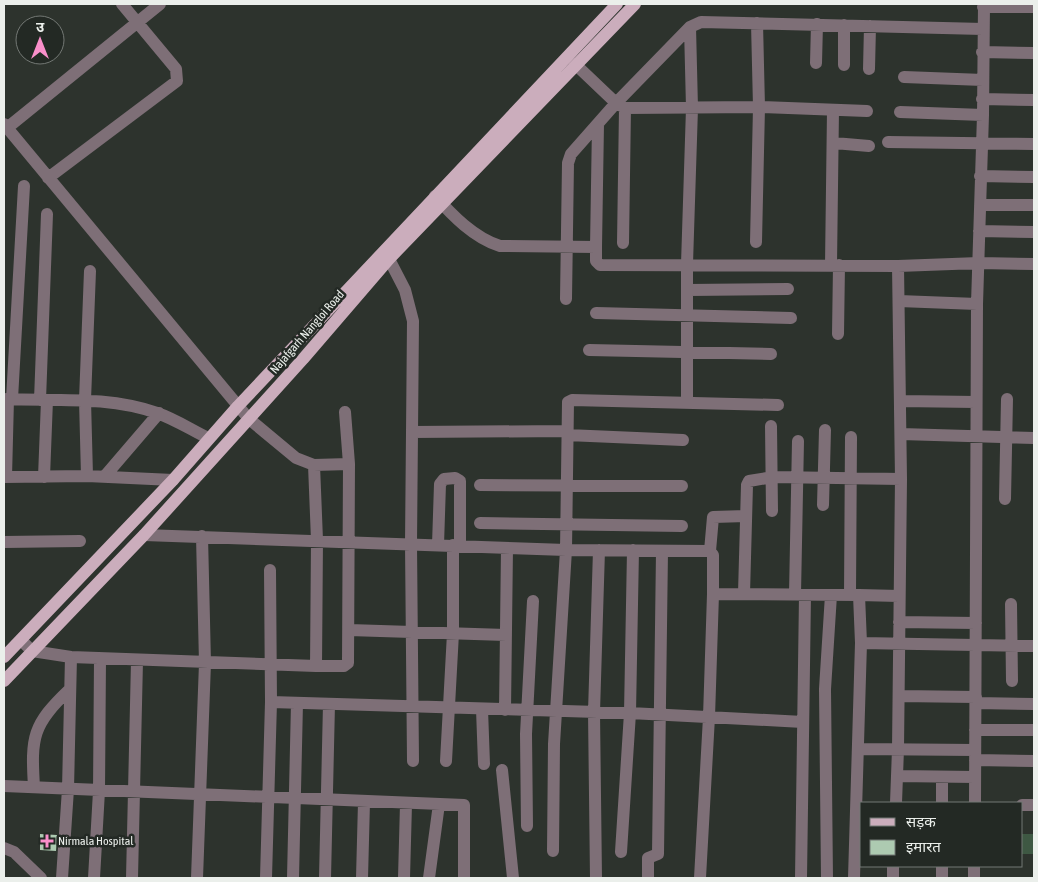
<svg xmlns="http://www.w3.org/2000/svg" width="1038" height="882" viewBox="0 0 1038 882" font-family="'Asap Condensed','Noto Sans Devanagari',sans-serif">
<rect width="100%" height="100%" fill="#2d332d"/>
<path fill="#3e5843" d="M1022 834H1034V854H1022Z"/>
<path fill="#adcab1" d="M40 834 57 835 56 851 40 850Z"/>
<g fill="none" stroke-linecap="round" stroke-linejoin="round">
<path stroke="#7e6f77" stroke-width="12" d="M983 7H1034
M844 25V65
M982 52 1034 53
M816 63 817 24
M575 64 616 103 625 108 759 107 867 111
M869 69 870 26
M904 77 983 80
M982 99 1034 100
M900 112 983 115
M4 124 249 419 296 458 314 465 317 540 316 666
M7 128 160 4
M888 142 1034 144
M834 143 869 146
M980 176 1034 177
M48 178 177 81 176 69 122 4
M435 196C452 215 474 238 500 246L596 247V261L600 265 898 266 979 263 1034 264
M980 205H1034
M979 231 1034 232
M756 242 759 107 757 23
M623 243 625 108
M596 247 598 124
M389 259 405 290 413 321 411 544 413 761
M831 265 833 110
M898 266 901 479
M688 290 788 289
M566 299 568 163 571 154 616 103 690 27 701 22 983 29
M899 301 977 304
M596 313 791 318
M838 334 839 265
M589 350 771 354
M6 399C56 401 109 396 157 413 175 419 191 430 208 438
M12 399 24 186
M40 400 47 214
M900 401 976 402
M687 403V264L692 108 690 27
M771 426 772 511
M412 432 567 431
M901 434 1034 438
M567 435 683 440
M314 465 349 464
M87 476 85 400 90 271
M105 476 159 413
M4 477 87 476 173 480
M6 477 8 399
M44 477 47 400
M480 485 682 486
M1005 499 1007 399
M823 505 825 430
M480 523 682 526
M144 535 566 550 568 402 572 400 778 405
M4 542 80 541
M438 545 440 484 444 479 455 478 460 481V546
M710 551 713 517 746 516
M744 594 747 485 749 481 773 477 901 479 898 749 896 803
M795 594 798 441
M850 595 851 437
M859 595 899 596
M1011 604 1012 681
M899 622 976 623
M349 630 506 635
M21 640 32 651 71 657 316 666H344L348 663 349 464 345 412
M899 696 976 697
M271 702 630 713 803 722
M976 703 1034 704
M482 709 484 764
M505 710 507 548
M975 730H1034
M858 749 975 750
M975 760 1034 761
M446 761 453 633V545
M502 770 513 878
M897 776 975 777
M4 786 464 805V878
M34 787C31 737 32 725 70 689
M942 803V777
M975 803 977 304 983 115 984 4
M1022 805H1034
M527 826 526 734 533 601
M4 848 14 852 41 878
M553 851 554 744 566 550 710 551 713 555V594L859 595 861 643 1034 646
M621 852 630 713 633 550
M942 866V878
M62 878 68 789 71 657
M94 878 99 791 100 659
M132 878 137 661
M197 878 205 663 202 536
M266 878 271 702 270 570
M293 878 297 703
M325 878 329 704
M362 878 364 802
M404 878 406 804
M429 878 439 804
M596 878 594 712 599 550
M648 878V858L658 854 662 551
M700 878 709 717 713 594
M801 878 805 595
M827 878 825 689 831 595
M854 878 861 643
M893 878V866
M974 878V866"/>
<path stroke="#cbadbc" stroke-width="12" d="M4 657 173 480 238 406 617 4
M4 681 144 535 303 359 389 259 635 4"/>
</g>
<path fill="#f98fca" stroke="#232924" stroke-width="2" d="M44.5 833.5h5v5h5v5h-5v5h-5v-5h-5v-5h5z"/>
<g text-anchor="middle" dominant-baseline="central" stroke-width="5" stroke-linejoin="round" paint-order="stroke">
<g font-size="12" fill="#ebefeb" stroke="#232924">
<text transform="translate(307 332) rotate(-49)">Najafgarh Nangloi Road</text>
</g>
<g font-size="12" fill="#ebefeb" stroke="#232924" text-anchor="start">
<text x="58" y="841">Nirmala Hospital</text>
</g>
</g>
<rect width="1038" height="882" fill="none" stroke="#ebefeb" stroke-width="10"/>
<rect x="860" y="802" width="162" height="65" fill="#232924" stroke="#737874"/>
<rect x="870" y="818" width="25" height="8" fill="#cbadbc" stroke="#737874"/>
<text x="906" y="827" font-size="15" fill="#ebefeb">सड़क</text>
<rect x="870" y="840" width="25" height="15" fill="#adcab1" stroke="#737874"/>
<text x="906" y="852" font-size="15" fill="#ebefeb">इमारत</text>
<g transform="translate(40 40)"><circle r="24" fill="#232924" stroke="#737874"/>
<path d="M0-4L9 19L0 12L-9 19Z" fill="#f98fca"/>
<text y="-8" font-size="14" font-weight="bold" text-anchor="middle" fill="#ebefeb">उ</text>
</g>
</svg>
